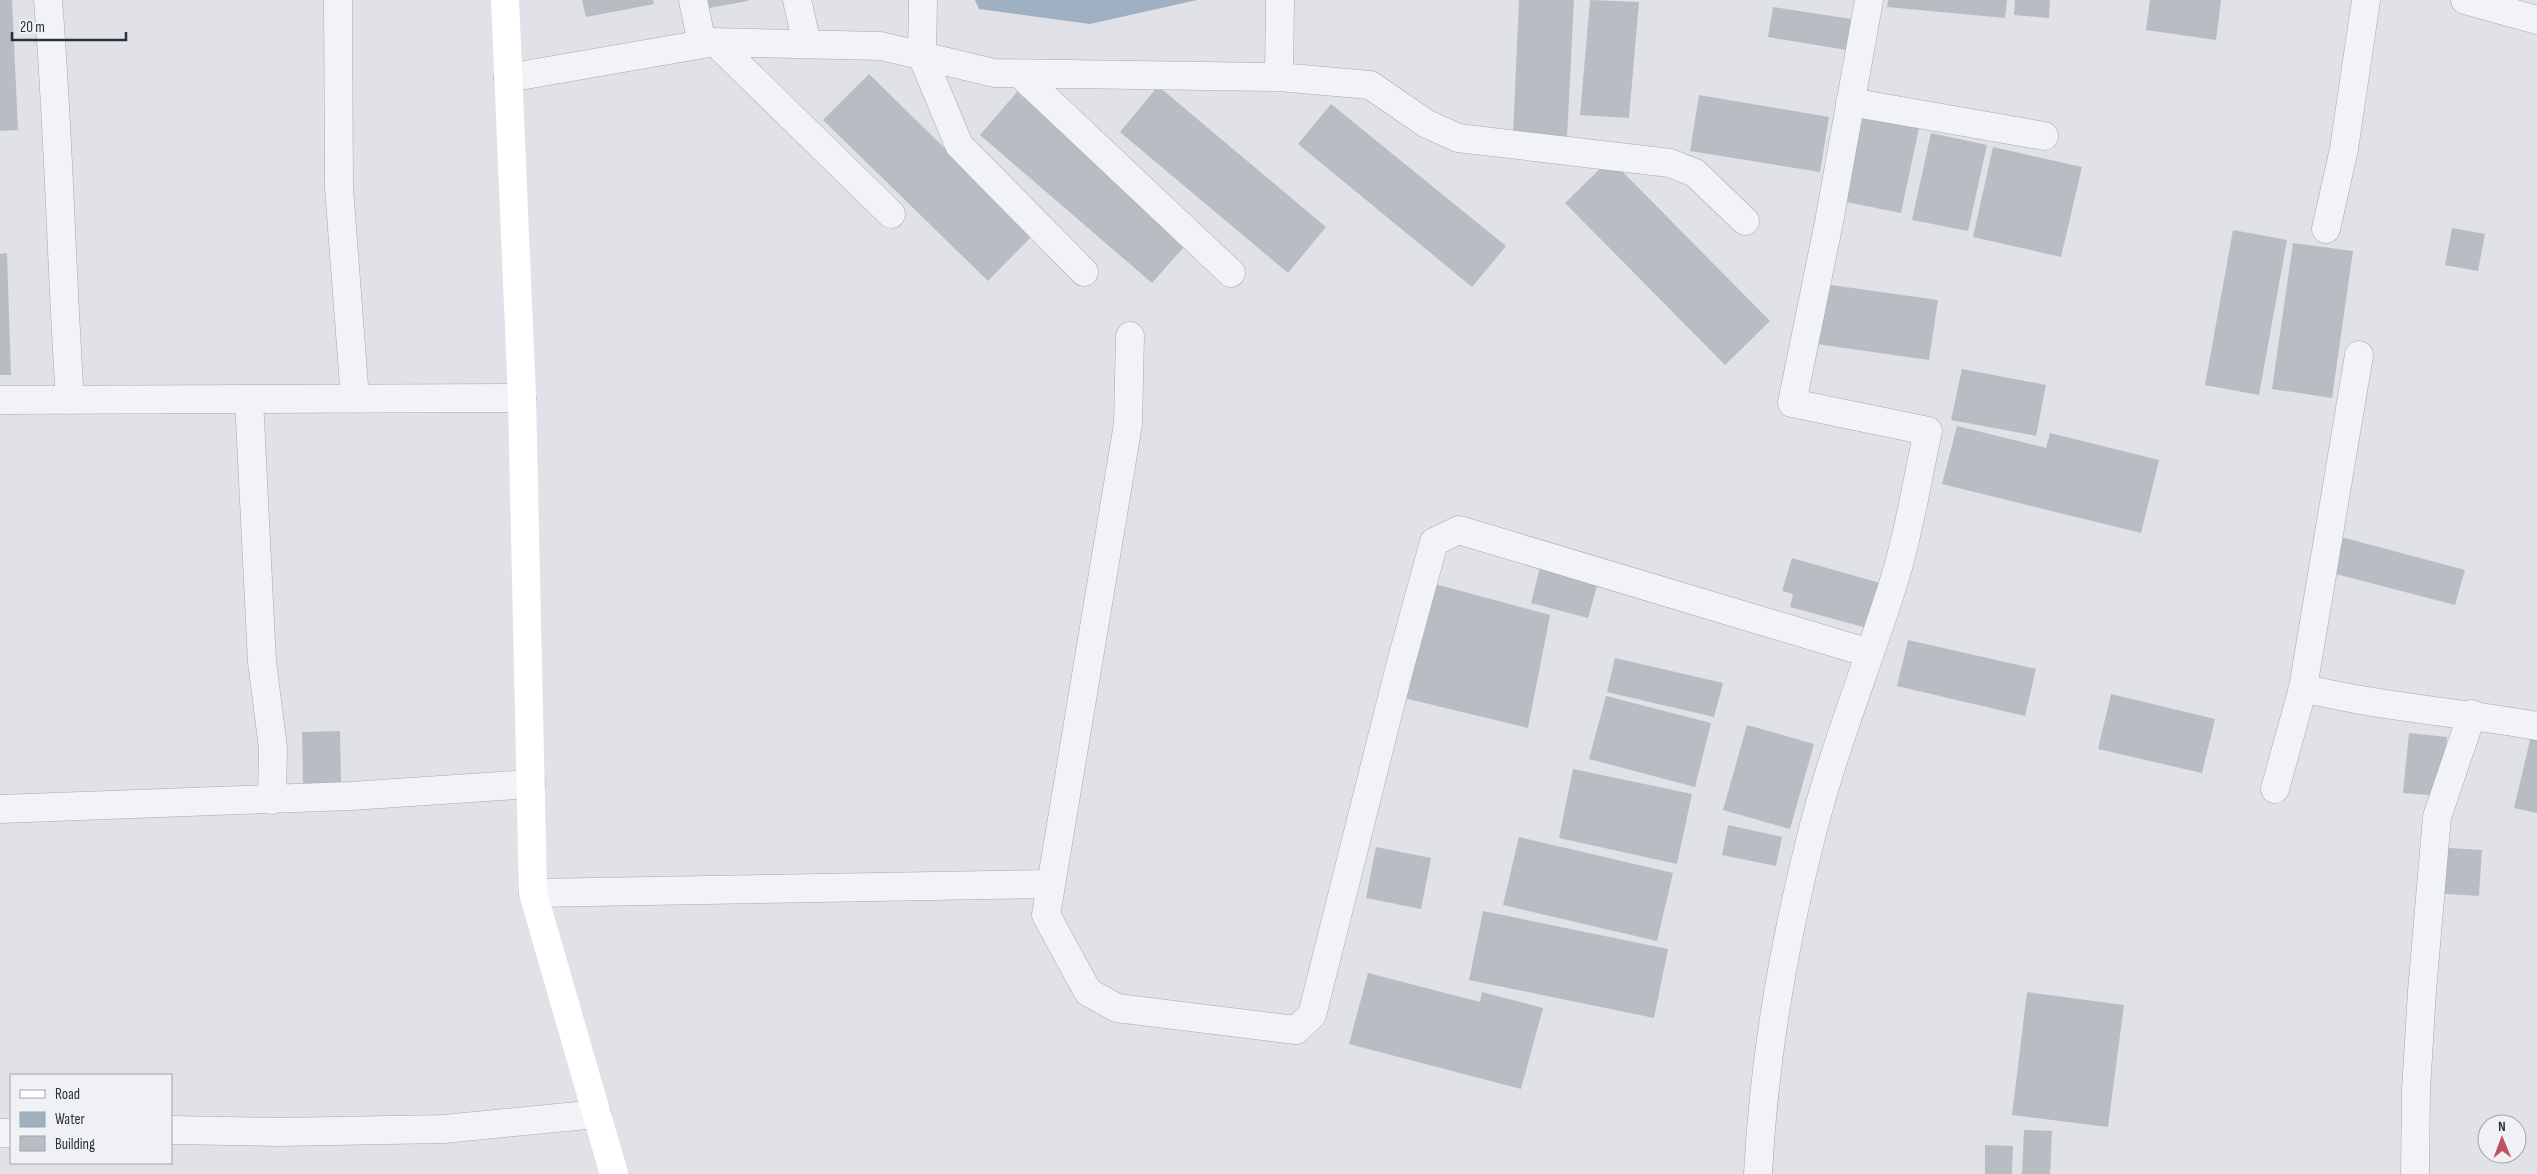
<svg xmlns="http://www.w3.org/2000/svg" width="2537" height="1174" viewBox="0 0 2537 1174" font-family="'Sofia Sans Condensed',sans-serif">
<rect width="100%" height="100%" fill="#e0e2e7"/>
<path fill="#9fb0c3" d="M975 0H1197L1090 24 979 9Z"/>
<path fill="#b8bcc3" d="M0 0H12L18 130 0 131Z
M582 0H653L654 4 586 17Z
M708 0H748V1L709 8Z
M1519 0H1574L1567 138 1513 135Z
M1590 0 1639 2 1629 118 1580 115Z
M1888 0H2007L2005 18 1887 7Z
M2015 0H2050L2049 18 2014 15Z
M2150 0H2221L2216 40 2146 30Z
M1773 7 1858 20 1853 51 1768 37Z
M869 74 1033 235 988 281 823 120Z
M1158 86 1326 227 1288 273 1120 132Z
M1017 92 1190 240 1152 283 980 135Z
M1699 95 1829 117 1820 172 1690 151Z
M1331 104 1506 246 1472 287 1298 144Z
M1859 115 1919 128 1901 213 1841 201Z
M1931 133 1987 145 1968 231 1912 220Z
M1993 147 2082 167 2061 257 1973 237Z
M1610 159 1770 321 1725 365 1565 203Z
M2452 228 2485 234 2478 271 2445 265Z
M2233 230 2287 240 2259 395 2205 385Z
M2293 243 2353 251 2332 398 2272 389Z
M7 253 11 375H0V254Z
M1817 283 1938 300 1929 360 1809 343Z
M1962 369 2046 385 2036 436 1951 420Z
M1957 426 2046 448 2050 433 2159 460 2141 533 1942 484Z
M2341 537 2465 570 2455 605 2332 573Z
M1792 558 1880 583 1867 628 1790 607 1793 594 1782 591Z
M1540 567 1598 582 1588 618 1531 603Z
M1435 584 1550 615 1528 728 1404 698Z
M1908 640 2036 669 2025 716 1897 686Z
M1615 658 1723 683 1714 717 1607 692Z
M2111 694 2215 719 2202 773 2098 749Z
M1606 696 1711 723 1695 787 1589 759Z
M1747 725 1814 744 1790 829 1723 810Z
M340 731 341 783 303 784 302 732Z
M2532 732 2537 733V813L2514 808Z
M2409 733 2447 737 2441 796 2403 793Z
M1573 769 1692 794 1677 864 1559 838Z
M1728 825 1782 837 1776 866 1722 855Z
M1519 837 1673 873 1657 941 1503 905Z
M1376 847 1431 858 1421 909 1366 898Z
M2435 847 2482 850 2479 896 2432 893Z
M1483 911 1668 949 1654 1018 1469 980Z
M1368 973 1480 1002 1482 992 1543 1008 1521 1089 1349 1044Z
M2027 992 2124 1005 2108 1127 2012 1115Z
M2024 1130 2052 1131 2050 1174H2022Z
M1985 1145 2013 1146 2012 1174H1985Z"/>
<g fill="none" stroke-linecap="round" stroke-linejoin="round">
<g stroke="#a6a9b1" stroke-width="29">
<path id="street" d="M48 0C59 133 61 267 70 400
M338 0 339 188 355 399
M693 0 702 44
M797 0 807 44
M923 0 922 56 959 145 1084 272
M2465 0 2537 20
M715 42 891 214
M1020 74 1231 273
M1279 77 1370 85 1427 124 1458 138 1670 163 1695 173 1745 221
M508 78 715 42 881 46 994 73 1279 77 1280 0
M1850 102 2044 136
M2326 229 2344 149 2366 0
M1130 336 1128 424 1046 915 1088 992 1117 1008 1296 1030 1312 1015 1399 670 1434 542 1459 530 1869 653
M249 399 262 662 273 748 272 800
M0 400 522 398
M2303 688C2379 707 2459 712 2537 726
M2275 789 2303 688 2359 355
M0 809 351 796 531 784
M533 893 1051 884
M171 1130 279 1132 444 1129 597 1114
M0 1133H11
M1758 1174C1764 1057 1784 942 1813 829 1835 745 1868 664 1894 581 1909 534 1917 480 1928 431L1792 403 1829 222 1869 0
M2415 1174 2416 1090 2422 991 2437 817 2472 714"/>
</g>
<use href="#street" stroke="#f2f3f6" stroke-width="28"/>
<path stroke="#fff" stroke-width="28" d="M505 0 522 398 533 893 614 1174"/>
</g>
<rect x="10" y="1074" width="162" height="90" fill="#eff1f5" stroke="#a0a4ab"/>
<rect x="20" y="1090" width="25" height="8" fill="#ffffff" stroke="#a0a4ab"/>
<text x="55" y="1099" font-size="15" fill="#2a313d">Road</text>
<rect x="20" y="1112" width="25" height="15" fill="#9fb0c3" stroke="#a0a4ab"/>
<text x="55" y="1124" font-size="15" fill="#2a313d">Water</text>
<rect x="20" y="1136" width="25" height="15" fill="#b8bcc3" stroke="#a0a4ab"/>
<text x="55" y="1149" font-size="15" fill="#2a313d">Building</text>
<g transform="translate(2502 1139) rotate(359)"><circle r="24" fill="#eff1f5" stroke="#a0a4ab"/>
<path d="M0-4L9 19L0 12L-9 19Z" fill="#bf5260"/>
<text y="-8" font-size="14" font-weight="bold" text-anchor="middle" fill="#2a313d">N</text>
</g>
<path d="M12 32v8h114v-8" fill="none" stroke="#2a313d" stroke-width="2.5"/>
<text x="20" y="32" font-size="15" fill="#2a313d" stroke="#eff1f5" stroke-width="4" paint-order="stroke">20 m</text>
</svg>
